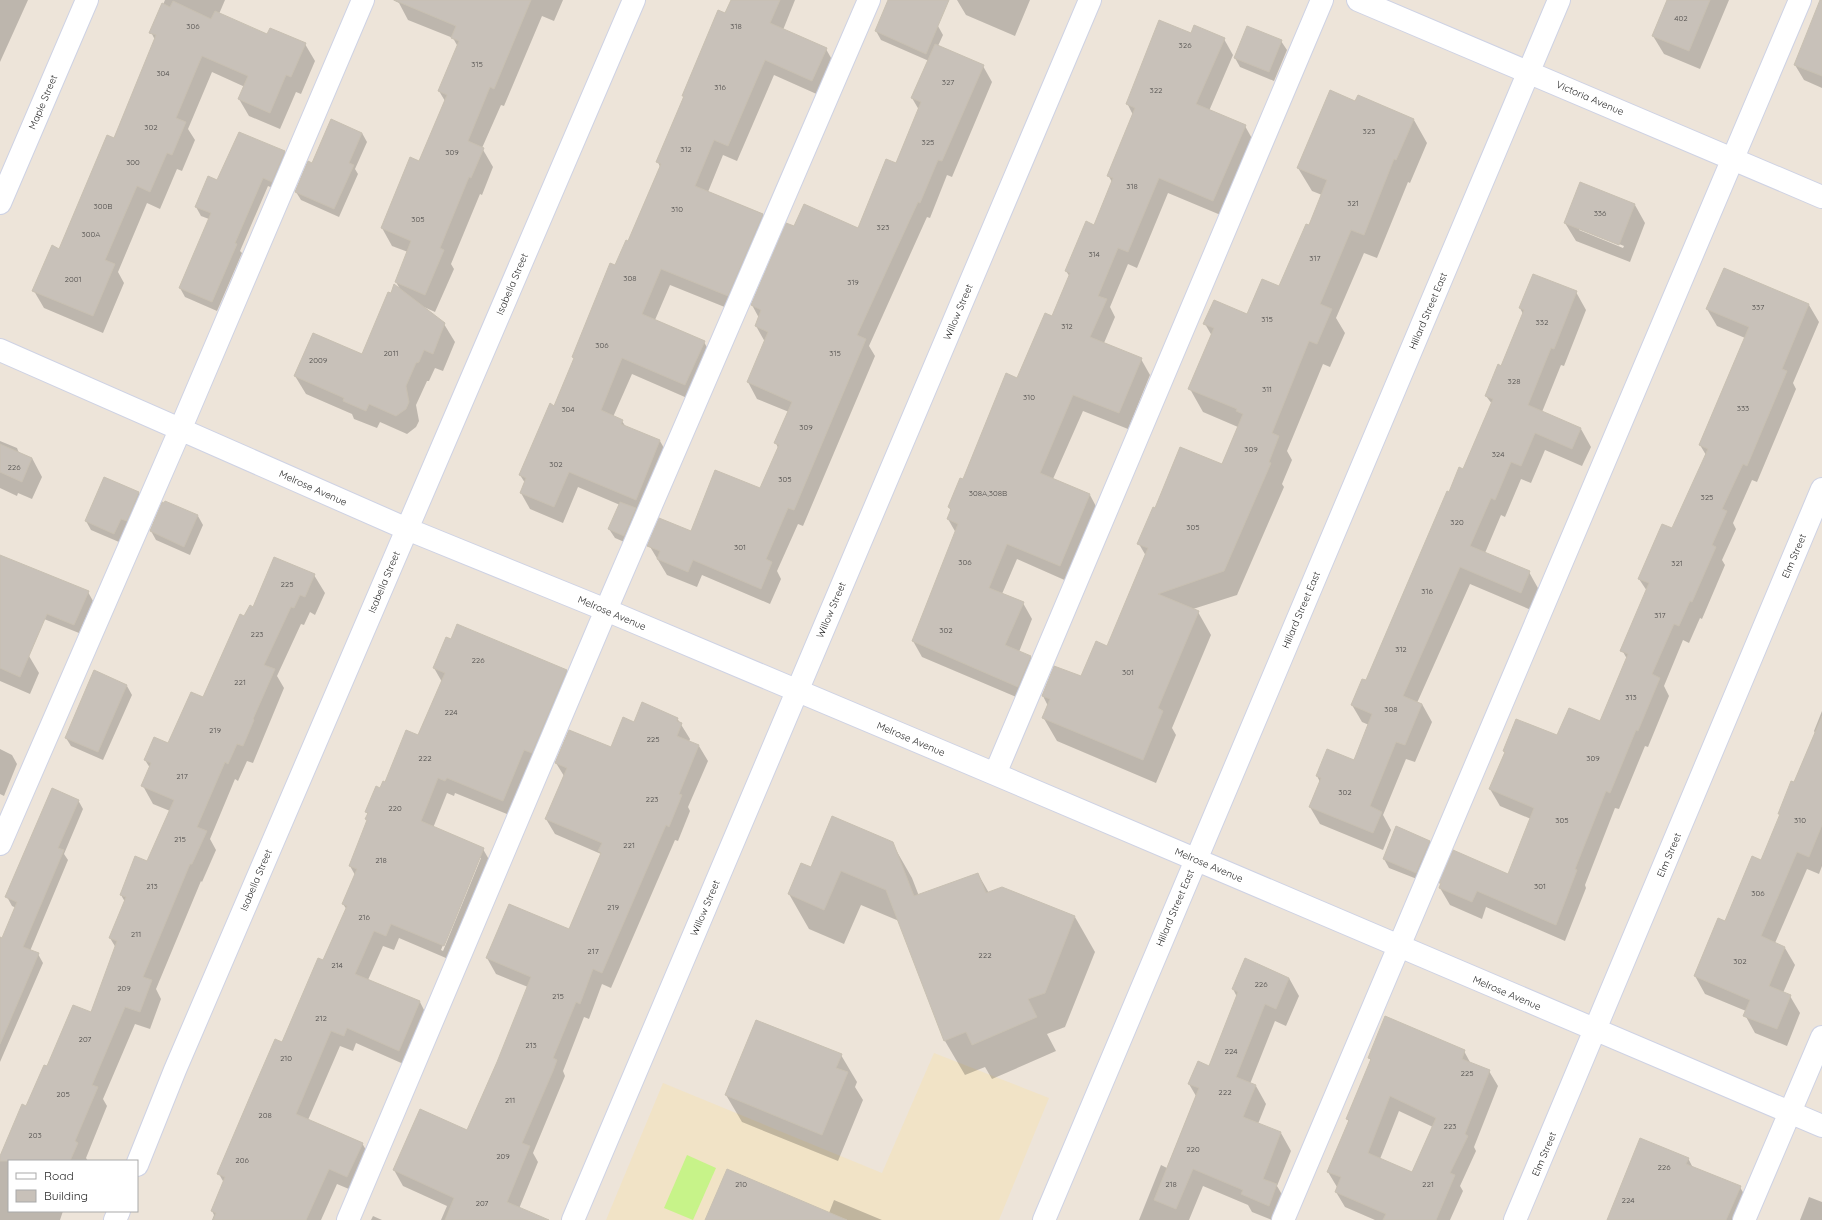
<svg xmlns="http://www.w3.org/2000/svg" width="1822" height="1220" viewBox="0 0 1822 1220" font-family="Quicksand,sans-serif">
<rect width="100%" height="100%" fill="#ede4d9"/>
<path fill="#f1e3c6" d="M934 1053 1049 1098 999 1220H606L663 1083 882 1173Z"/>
<path fill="#c7f389" d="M687 1155 716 1168 693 1220 664 1208Z"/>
<path fill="#0003" fill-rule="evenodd" d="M0 0H28L0 62Z
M165 0H225L219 14 268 36 305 44 315 61 301 94 296 92 280 129 249 116 239 99 245 87 212 72 188 129 195 140 182 171 177 169 160 209 147 203 118 272 124 283 103 333 44 308 34 291 60 250 114 139 155 40 151 32Z
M393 0H563L554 21 542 16 504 106 501 105 482 148 493 167 482 195 480 194 451 264 454 269 435 312 424 307 444 324 455 342 443 371 435 368 429 381H427L416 405 419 421 416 427 407 434 380 422 377 428 354 419 352 414 306 394 295 376 363 355 391 294 401 291 396 282 408 252 392 246 382 228 419 163 445 101 439 91 458 47 453 38 408 20 399 3Z
M732 0H795L783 30 826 49 835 65 821 96 774 75 737 161 723 155 708 192 763 214 772 231 737 312 670 285 655 320 704 342 713 358 694 401 632 374 613 417 622 421 626 427 660 441 669 457 629 544 615 538 609 529 620 505 578 487 563 523 530 509 521 493 525 483 520 475 554 408 575 360 573 357 628 243 660 167 658 162 685 98 683 96Z
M957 0H1030L1015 36 966 15Z
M1668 0H1729L1700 69 1664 54 1653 36Z
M1820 0H1822V88L1804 80 1795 65 1821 2Z
M938 26 943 35 938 46 983 66 992 82 952 177 947 175 930 218 927 217 869 346 875 356 803 526 798 524 777 571 781 579 770 604 702 575 697 587 667 575 649 545 691 532 761 490 778 448 776 443 789 412 757 399 748 382 765 342 756 326 759 318 752 305 795 228 859 230 896 164 919 110 912 98 929 61 881 40 876 31Z
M1191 34 1224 39 1233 55 1209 111 1245 126 1254 142 1223 216 1168 193 1137 268 1128 264 1110 307 1115 317 1104 343 1141 359 1150 375 1128 429 1083 411 1053 479 1090 495 1099 512 1069 582 1017 559 1002 594 1023 603 1032 619 1019 652 1031 657 1040 673 1028 702 922 657 913 641 956 533 948 519 951 511 949 507 1053 317 1070 277 1066 271 1095 226 1112 182 1108 175 1133 115 1127 103Z
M1281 41 1287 50 1274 81 1240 67 1235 58Z
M1358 96 1414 120 1427 143 1410 183 1408 182 1377 258 1364 253 1336 318 1345 333 1330 367 1323 364 1287 451 1292 460 1282 484 1284 487 1237 595 1193 609 1198 612 1211 635 1172 728 1176 735 1156 783 1057 741 1043 717 1048 706 1043 696 1082 678 1108 647 1146 556 1139 544 1156 509 1222 465 1238 427 1203 412 1190 389 1212 336 1205 324 1247 315 1280 287 1310 227 1322 195 1312 191 1298 168 1355 102Z
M362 133 367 142 355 169 358 174 339 217 301 200 296 192 312 164Z
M284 152 289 161 277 190 268 186 240 251 242 253 217 311 185 297 180 288 209 219 201 216 196 207 218 182Z
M1581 183 1635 205 1645 223 1630 262 1576 241 1565 223ZM1579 228 1624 246 1623 248 1579 230Z
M1576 292 1586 310 1564 366 1561 365 1542 412 1581 429 1591 447 1582 466 1545 450 1531 483 1521 479 1505 517 1501 515 1485 553 1529 572 1539 590 1531 610 1470 584 1417 703 1422 704 1432 722 1415 762 1406 759 1383 815 1391 830 1383 850 1320 824 1310 807 1320 782 1317 776 1355 761 1369 725 1362 722 1352 705 1367 682 1450 493 1464 470 1492 404 1486 396 1502 367 1523 314 1520 308Z
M1809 305 1819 322 1793 383 1796 389 1757 482 1752 480 1733 523 1736 529 1722 560 1725 565 1702 619 1700 618 1689 643 1683 640 1664 686 1669 696 1648 747 1645 746 1619 809 1615 808 1585 885 1586 888 1565 941 1486 907 1482 919 1450 905 1440 888 1441 883 1509 875 1531 819 1500 806 1490 789 1505 753 1504 751 1558 737 1600 723 1627 659 1622 650 1647 591 1639 579 1673 529 1706 455 1700 445 1745 338 1717 326 1707 309Z
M0 441 17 448 19 453 32 458 42 477 32 499 18 493 17 496 0 488Z
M105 478 139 493 144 502 132 530 126 527 119 542 91 530 86 521Z
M165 502 198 516 203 525 190 555 156 540 151 531 163 503 165 504Z
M314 575 325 593 315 615 310 612 304 625 301 624 277 676 284 688 253 763 247 761 238 781 235 779 210 839 216 850 202 882 201 881 156 989 161 999 150 1029 135 1024 103 1099 107 1106 86 1158 88 1161H9V1211H63L60 1220H0V1158L47 1067 91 1014 116 948 110 938 125 902 121 895 148 862 170 811 153 804 143 786 150 768 145 760 169 744 204 699 244 617 254 608Z
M88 592 93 601 79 633 34 615Z
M0 644 29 656 39 673 30 694 0 681Z
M434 668 566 671 575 686 512 816 455 793 454 796 447 793 433 828 483 849 492 865 453 961 399 938 394 950 383 946 368 980 420 1002 428 1018 408 1066 356 1043 353 1051 340 1046 308 1120 362 1143 371 1159 356 1192 337 1184 321 1220H212L214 1215 212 1211 224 1183 219 1174 324 961 347 910 343 904 355 875 350 866 368 821 367 812 380 789 418 736 442 682ZM479 858H481L443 951 441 950Z
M127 686 132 695 103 760 71 746 66 738Z
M1822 711V866L1819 874 1807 869 1775 943 1785 948 1795 965 1783 993 1790 996 1800 1013 1787 1046 1755 1033 1745 1015 1746 1011 1705 994 1695 976 1762 861 1781 817 1779 813 1794 783 1815 733 1814 731Z
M677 718 690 739 689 742 699 746 708 761 688 807 690 811 678 841 675 840 611 988 602 984 589 1019 584 1017 563 1071 565 1076 533 1153 538 1162 516 1216 517 1220H441L447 1206 403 1186 394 1170 467 1132 498 1062 528 987 496 974 487 958 510 905 569 930 601 854 555 834 546 819 564 776 556 763 611 749 635 723Z
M0 749 12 755 17 764 4 796 0 794Z
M78 800 83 809 64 854 68 860 30 951 38 954 43 963 0 1062V945L16 908 12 906 7 897Z
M1430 841 1435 850 1422 881 1389 868 1384 859Z
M892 843 912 878 919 896 978 874 989 893 1002 888 1075 917 1095 952 1065 1027 1047 1034 1056 1051 992 1079 985 1067 965 1075 945 1041 899 921 861 905 844 944 809 929 789 894 811 869Z
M1289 978 1299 996 1286 1026 1275 1021 1250 1084 1256 1086 1266 1104 1258 1124 1281 1133 1291 1151 1277 1186 1287 1203 1280 1220H1272L1252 1212 1248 1205 1203 1186 1189 1220H1139L1161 1165 1167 1168 1196 1096 1189 1084 1209 1067 1237 997 1233 989Z
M1464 1051 1471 1064 1489 1071 1498 1086 1474 1147 1476 1151 1460 1186 1463 1191 1450 1220H1375L1345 1207 1336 1192 1337 1187 1328 1172 1349 1123 1347 1118 1371 1061 1369 1057ZM1399 1111 1433 1127 1413 1173 1380 1159Z
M841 1055 857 1082 855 1087 863 1100 838 1161 742 1122 726 1095Z
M1688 1158 1693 1168 1740 1187 1749 1203 1742 1220H1608Z
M1809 1197 1822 1202V1220H1800Z
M834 1200 882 1220H706L829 1213Z
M373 1216 382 1220H371Z"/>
<path fill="#c8c1b9" stroke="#c8c0b2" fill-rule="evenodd" d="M394 0H531L494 89 490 87 468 141 484 148 471 178 469 177 440 248 444 250 425 295 395 282 411 241 381 228 410 157 419 161 447 95 438 91 459 41 451 38 456 26Z
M731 0H780L770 23 827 48 812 81 765 60 728 146 714 140 695 186 763 214 728 296 661 269 642 314 705 341 685 385 622 358 601 410 623 420 621 424 660 440 636 500 569 472 554 507 520 493 526 478 519 475 550 403 554 406 574 358 572 357 610 263 615 265 626 240 628 241 661 164 656 162 684 96H682L718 10 725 13Z
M888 0H949L926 54 875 31Z
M1667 0H1710L1689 51 1652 36Z
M1820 0H1822V76L1794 65Z
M173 1 211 19 215 11 267 34 270 28 306 43 291 77 286 75 270 113 238 99 248 76 202 56 176 118 186 122 172 155 167 153 150 192 137 186 105 260 115 264 93 316 32 291 52 245 59 249 107 135 114 138 156 35 149 33 162 3 170 7Z
M1159 20 1191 33 1194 25 1225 38 1196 104 1246 125 1213 201 1159 178 1128 252 1118 248 1098 296 1107 299 1090 337 1142 358 1119 413 1073 395 1040 473 1090 494 1060 566 1007 544 989 588 1024 602 1005 645 1031 656 1018 687 912 641 958 524 947 519 951 509 948 507 960 478 963 479 1006 373 1017 378 1045 313 1052 316 1070 273 1065 271 1086 221 1094 225 1113 178 1107 176 1135 108 1126 104Z
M1247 26 1282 40 1269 72 1234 58Z
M935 44 984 65 942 161 938 160 920 203 918 202 857 335 866 339 794 510 788 508 766 559 772 562 761 589 693 560 688 572 657 559 660 551 647 546 659 518 691 531 715 470 760 488 779 445 774 443 792 402 747 382 768 332 755 326 761 310 751 305 786 223 794 226 804 204 858 228 886 159 896 163 921 102 911 98Z
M1330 90 1355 101 1358 95 1414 119 1396 160 1394 159 1364 235 1351 230 1320 304 1332 309 1317 344 1309 341 1272 433 1279 436 1269 462 1271 463 1224 571 1158 594 1199 611 1158 708 1163 711 1143 760 1042 718 1050 699 1042 696 1054 666 1081 676 1096 641 1107 646 1148 548 1137 544 1153 507 1155 508 1180 447 1222 464 1243 414 1236 411 1237 409 1188 389 1214 328 1203 324 1214 300 1247 314 1262 279 1279 286 1306 224 1309 225 1327 180 1297 168Z
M331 119 362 133 349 163 354 165 334 209 295 192 308 161 312 163Z
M239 132 285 151 272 182 263 178 235 243 237 244 212 302 179 288 211 213 195 207 208 176 217 180Z
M1580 182 1635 204 1619 245 1564 223Z
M1724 268 1809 304 1782 369 1787 371 1747 466 1743 464 1722 509 1727 511 1712 545 1716 547 1692 602 1690 601 1679 626 1674 624 1652 674 1660 678 1638 731 1636 730 1610 793 1606 791 1575 869 1577 870 1556 925 1477 891 1472 902 1439 888 1441 883H1439L1453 850 1508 874 1534 808 1489 789 1505 752 1503 751 1516 719 1557 735 1569 708 1600 721 1628 654 1620 651 1649 583 1638 579 1662 524 1672 528 1708 449 1699 445 1749 327 1706 309Z
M1533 274 1577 291 1554 349 1551 348 1528 405 1581 428 1572 449 1535 433 1521 466 1511 462 1495 500 1491 498 1470 546 1530 571 1521 593 1460 567 1403 696 1422 704 1405 745 1396 742 1370 806 1382 812 1373 833 1309 807 1321 778 1316 776 1327 749 1354 760 1372 714 1351 705 1362 679 1366 680 1447 491 1449 492 1459 467 1463 469 1493 399 1485 396 1498 364 1501 366 1524 310 1519 308Z
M394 284 445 323 433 354 424 350 419 362 416 363 406 386 409 402 406 409 396 416 369 404 366 411 343 401 344 398 294 376 313 333 362 354 388 292 391 293Z
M0 444 32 458 22 482 0 472Z
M104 477 139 492 127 521 121 519 114 534 85 521Z
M165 501 198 515 184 547 150 531 162 502 164 503Z
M620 502 636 508 624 536 608 529Z
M0 555 89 591 74 625 47 614 20 677 0 668Z
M274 557 315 574 305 597 300 595 294 608 291 607 264 665 275 669 253 719 254 720 243 746 237 744 228 764 225 762 197 827 207 831 192 864H190L143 977 152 980 140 1012 125 1007 92 1085 98 1087 75 1141 78 1143 70 1161H0V1156L22 1104 26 1106 44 1065 47 1066 73 1005 91 1012 117 941 109 938 126 897 120 895 135 856 147 861 174 800 141 786 151 763 144 760 154 737 168 743 191 692 203 697 240 614 244 616 250 605 253 607Z
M457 624 567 670 532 753 524 750 503 801 447 778 445 781 438 778 421 821 484 848 454 922 444 946 391 924 386 936 374 931 355 974 420 1001 410 1025 399 1051 347 1028 344 1036 331 1031 296 1114 363 1143 347 1177 329 1169 306 1220H213L216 1213 211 1211 225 1177 217 1174 252 1092 275 1039 282 1042 318 958 323 960 347 906 342 904 357 869 349 866 367 820 365 819 368 813 365 812 376 786 380 788 383 781 385 782 406 730 418 735 445 673 433 668 446 637 451 639Z
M94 670 127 685 98 752 65 738Z
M642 702 678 718 677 721 682 723 677 736 699 745 679 794 682 795 669 827 666 825 602 973 593 969 580 1004 576 1002 553 1058 557 1060 553 1071 522 1143 530 1146 507 1202 549 1220H445L454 1198 393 1170 420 1109 467 1130 497 1062 531 977 486 958 509 904 569 929 601 853 598 851 602 843 545 819 567 768 555 763 569 730 611 747 623 717 634 722Z
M1822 716V825L1809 857 1797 852 1761 936 1785 947 1769 986 1791 995 1777 1029 1743 1016 1750 1000 1694 976 1718 918 1725 921 1752 856 1761 860 1780 814H1778L1791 781 1794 782Z
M52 788 79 800 58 848 64 850 23 947 39 953 0 1044V937L2 938 17 902 5 897Z
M832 816 893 842 914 896 978 873 986 893 1002 887 1075 916 1045 993 1028 999 1037 1017 972 1045 966 1032 944 1041 886 890 841 871 824 910 788 894 801 863 811 867Z
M1396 826 1430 841 1416 873 1383 859Z
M1245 958 1289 978 1276 1009 1265 1004 1236 1077 1256 1085 1243 1117 1281 1132 1263 1179 1277 1184 1269 1206 1241 1194 1243 1190 1193 1169 1176 1209 1154 1200 1199 1088 1188 1084 1198 1061 1209 1066 1238 992 1232 989Z
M1385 1016 1465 1050 1462 1059 1490 1070 1465 1134 1468 1136 1450 1173 1455 1175 1436 1220H1383L1386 1214 1335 1192 1341 1177 1327 1172 1349 1120 1346 1119 1371 1059 1368 1058ZM1390 1096 1436 1118 1412 1172 1368 1153Z
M756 1020 842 1054 836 1068 848 1072 822 1135 725 1095Z
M1640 1138 1689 1158 1686 1164 1741 1186 1726 1220H1607Z
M727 1169 847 1220H705Z"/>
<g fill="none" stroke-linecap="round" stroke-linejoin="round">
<g stroke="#ced2e4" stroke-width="24">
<path id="minor" d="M1358 0 1822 197
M0 203 87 0
M0 350 407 529 606 610 995 774 1822 1126
M995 774 1322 0
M0 844 180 430 363 0
M137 1165 175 1070 634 0
M115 1220 119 1211
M348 1220 606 610 869 0
M573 1220 1090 0
M1044 1220 1559 0
M1283 1220 1800 0
M1515 1220 1822 489
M1744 1220 1822 1037"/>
</g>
<use href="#minor" stroke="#fff" stroke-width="22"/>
</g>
<g text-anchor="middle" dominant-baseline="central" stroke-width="3.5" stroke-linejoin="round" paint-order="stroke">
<g font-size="8" fill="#514f4d">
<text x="1681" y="18">402</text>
<text x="193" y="26">306</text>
<text x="736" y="26">318</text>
<text x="1185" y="45">326</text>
<text x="477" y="64">315</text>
<text x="163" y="73">304</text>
<text x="948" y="82">327</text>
<text x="720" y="87">316</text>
<text x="1156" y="90">322</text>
<text x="151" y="127">302</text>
<text x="1369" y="131">323</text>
<text x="928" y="142">325</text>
<text x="686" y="149">312</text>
<text x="452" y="152">309</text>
<text x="133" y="162">300</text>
<text x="1132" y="186">318</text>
<text x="1353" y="203">321</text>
<text x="103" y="206">300B</text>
<text x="677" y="209">310</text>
<text x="1600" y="213">336</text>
<text x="418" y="219">305</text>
<text x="883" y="227">323</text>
<text x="91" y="234">300A</text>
<text x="1094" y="254">314</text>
<text x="1315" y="258">317</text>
<text x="630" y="278">308</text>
<text x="73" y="279">2001</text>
<text x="853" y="282">319</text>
<text x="1758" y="307">337</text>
<text x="1267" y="319">315</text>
<text x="1542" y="322">332</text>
<text x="1067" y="326">312</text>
<text x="602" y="345">306</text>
<text x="391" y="353">2011</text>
<text x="835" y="353">315</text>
<text x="318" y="360">2009</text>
<text x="1514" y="381">328</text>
<text x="1267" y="389">311</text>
<text x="1029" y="397">310</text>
<text x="1743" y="408">333</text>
<text x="568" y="409">304</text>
<text x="806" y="427">309</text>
<text x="1251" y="449">309</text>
<text x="1498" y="454">324</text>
<text x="556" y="464">302</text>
<text x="14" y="467">226</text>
<text x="785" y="479">305</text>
<text x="988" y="493">308A,308B</text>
<text x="1707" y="497">325</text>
<text x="1457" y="522">320</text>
<text x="1193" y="527">305</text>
<text x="740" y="547">301</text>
<text x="965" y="562">306</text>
<text x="1677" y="563">321</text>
<text x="287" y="584">225</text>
<text x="1427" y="591">316</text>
<text x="1660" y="615">317</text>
<text x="946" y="630">302</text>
<text x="257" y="634">223</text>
<text x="1401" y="649">312</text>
<text x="478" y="660">226</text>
<text x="1128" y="672">301</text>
<text x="240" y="682">221</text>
<text x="1631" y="697">313</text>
<text x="1391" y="709">308</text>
<text x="451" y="712">224</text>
<text x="215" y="730">219</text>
<text x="653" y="739">225</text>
<text x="425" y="758">222</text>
<text x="1593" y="758">309</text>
<text x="182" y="776">217</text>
<text x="1345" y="792">302</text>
<text x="652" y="799">223</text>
<text x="395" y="808">220</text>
<text x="1562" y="820">305</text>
<text x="1800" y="820">310</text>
<text x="180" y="839">215</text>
<text x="629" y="845">221</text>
<text x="381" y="860">218</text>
<text x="152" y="886">213</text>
<text x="1540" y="886">301</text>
<text x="1758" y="893">306</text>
<text x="613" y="907">219</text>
<text x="364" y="917">216</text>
<text x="136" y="934">211</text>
<text x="593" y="951">217</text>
<text x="985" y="955">222</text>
<text x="1740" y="961">302</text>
<text x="337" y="965">214</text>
<text x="1261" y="984">226</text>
<text x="124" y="988">209</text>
<text x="558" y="996">215</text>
<text x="321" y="1018">212</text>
<text x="85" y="1039">207</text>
<text x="531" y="1045">213</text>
<text x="1231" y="1051">224</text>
<text x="286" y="1058">210</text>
<text x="1467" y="1073">225</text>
<text x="1225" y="1092">222</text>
<text x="63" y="1094">205</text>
<text x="510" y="1100">211</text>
<text x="265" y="1115">208</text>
<text x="1450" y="1126">223</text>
<text x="35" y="1135">203</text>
<text x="1193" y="1149">220</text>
<text x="503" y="1156">209</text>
<text x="242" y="1160">206</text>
<text x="1664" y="1167">226</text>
<text x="741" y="1184">210</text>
<text x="1171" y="1184">218</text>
<text x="1428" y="1184">221</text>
<text x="1628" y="1200">224</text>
<text x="482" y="1203">207</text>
</g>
<g font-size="10" fill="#292929" stroke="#fff">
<text transform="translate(1590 98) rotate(23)">Victoria Avenue</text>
<text transform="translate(43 102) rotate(-67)">Maple Street</text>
<text transform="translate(512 284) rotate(-67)">Isabella Street</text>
<text transform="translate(1428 311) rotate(-67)">Hillard Street East</text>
<text transform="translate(958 312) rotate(-67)">Willow Street</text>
<text transform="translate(313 488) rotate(24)">Melrose Avenue</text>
<text transform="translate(1794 556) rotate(-67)">Elm Street</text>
<text transform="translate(384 582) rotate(-67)">Isabella Street</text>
<text transform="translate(831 610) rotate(-67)">Willow Street</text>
<text transform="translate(1301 610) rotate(-67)">Hillard Street East</text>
<text transform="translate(612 613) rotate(23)">Melrose Avenue</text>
<text transform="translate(911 739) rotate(23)">Melrose Avenue</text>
<text transform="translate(1669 855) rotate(-67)">Elm Street</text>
<text transform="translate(1209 865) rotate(23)">Melrose Avenue</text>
<text transform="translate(256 880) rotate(-67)">Isabella Street</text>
<text transform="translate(705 908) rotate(-67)">Willow Street</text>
<text transform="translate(1175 908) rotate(-67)">Hillard Street East</text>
<text transform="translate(1507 993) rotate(23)">Melrose Avenue</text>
<text transform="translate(1544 1154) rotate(-67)">Elm Street</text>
</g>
</g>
<rect x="8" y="1160" width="130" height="52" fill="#ffffff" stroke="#a9a9a9"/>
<rect x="16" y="1173" width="20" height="6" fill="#ffffff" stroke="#a9a9a9"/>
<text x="44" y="1180" font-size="12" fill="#292929">Road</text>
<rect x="16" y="1190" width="20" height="12" fill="#c8c1b9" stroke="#a9a9a9"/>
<text x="44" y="1200" font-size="12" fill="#292929">Building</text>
</svg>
